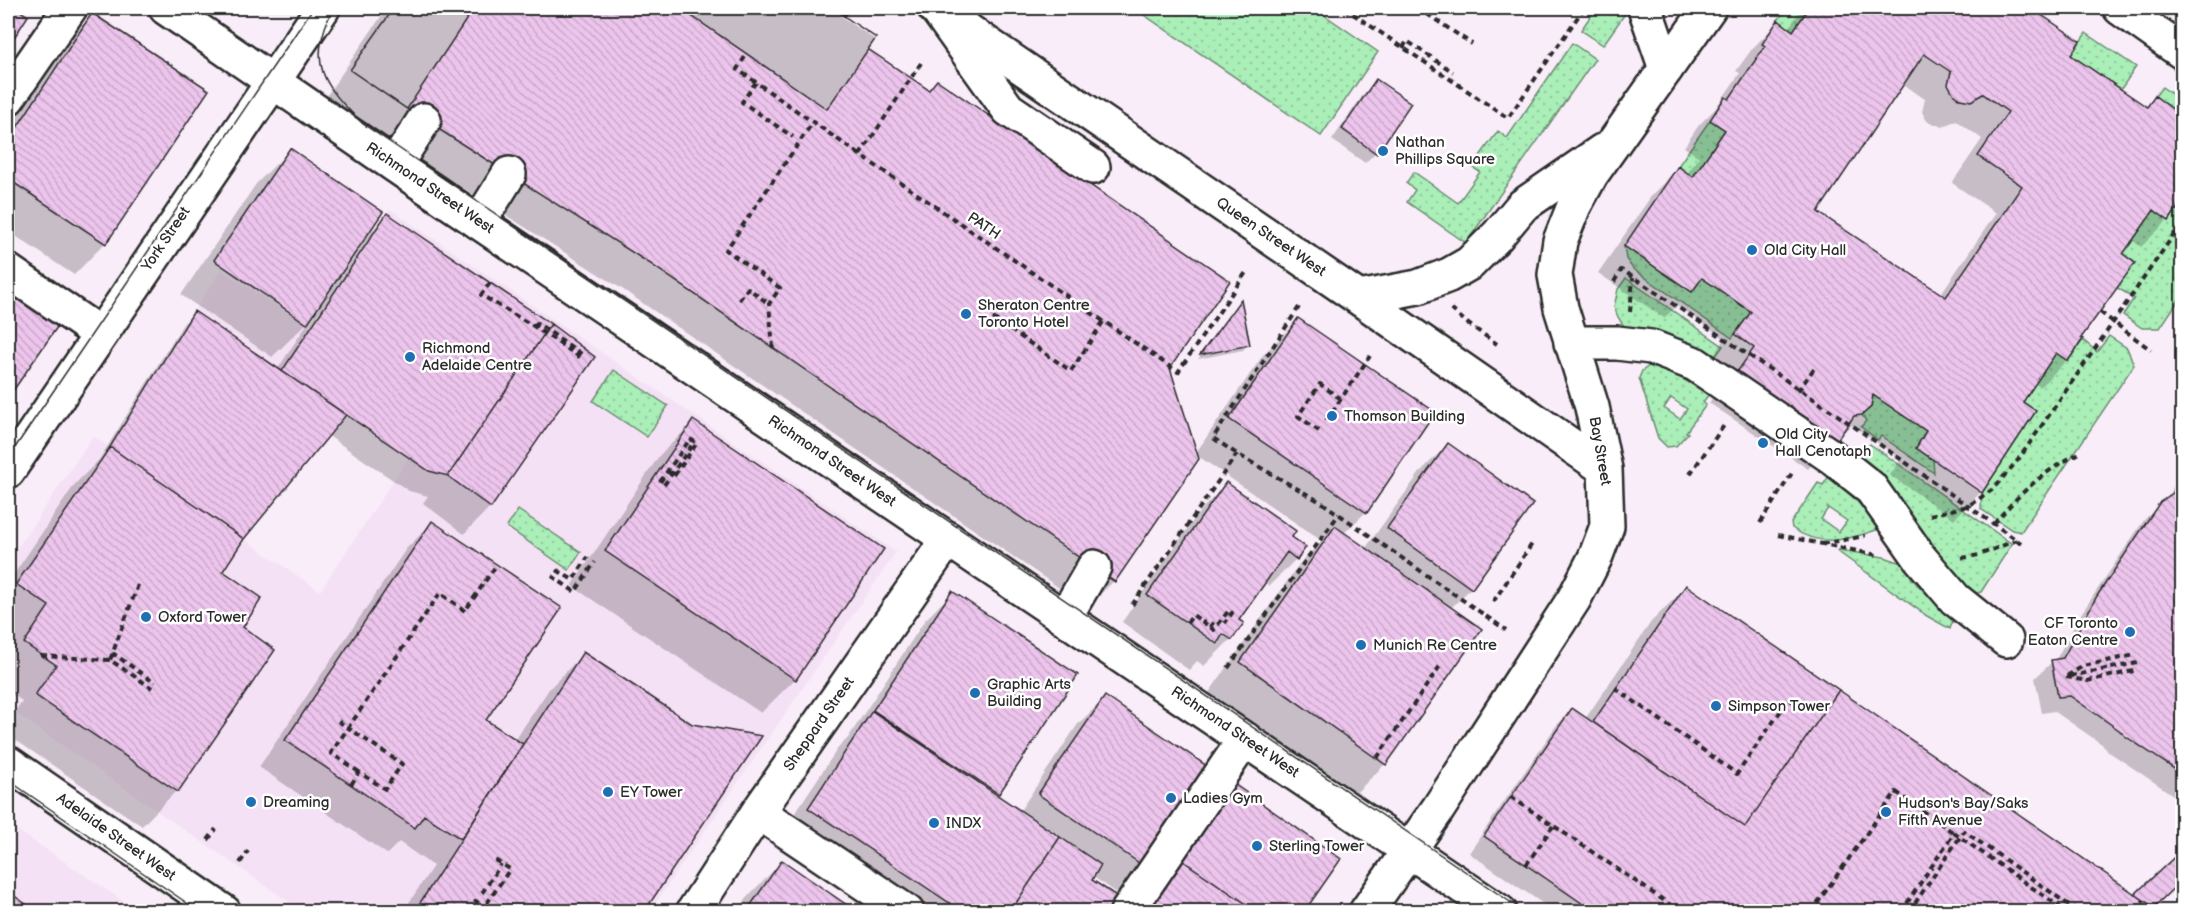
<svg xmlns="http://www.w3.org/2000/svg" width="2190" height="919" viewBox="0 0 2190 919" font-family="'Balsamiq Sans',sans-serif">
<defs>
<pattern id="green-dots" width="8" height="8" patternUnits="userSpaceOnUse" patternTransform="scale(1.5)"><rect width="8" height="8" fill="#aaeeb8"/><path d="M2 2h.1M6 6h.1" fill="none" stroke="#92cc9e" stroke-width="1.8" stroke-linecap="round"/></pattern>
<pattern id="building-back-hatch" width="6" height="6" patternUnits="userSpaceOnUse" patternTransform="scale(1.5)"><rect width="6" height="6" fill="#ecc4ec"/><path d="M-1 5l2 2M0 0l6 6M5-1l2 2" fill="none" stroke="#cba9cb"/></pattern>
</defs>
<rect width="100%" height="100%" fill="#f9edf9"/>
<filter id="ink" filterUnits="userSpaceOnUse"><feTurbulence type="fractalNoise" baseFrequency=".0167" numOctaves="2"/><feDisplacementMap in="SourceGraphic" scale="12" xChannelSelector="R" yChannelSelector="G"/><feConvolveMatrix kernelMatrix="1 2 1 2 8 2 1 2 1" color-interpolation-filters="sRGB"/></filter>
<g filter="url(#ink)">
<path fill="#f5e1f5" d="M390 209 896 552 650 911H302L8 708V562L93 436 320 591 409 457 194 311 221 270 311 328Z
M8 824 138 911H8Z"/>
<path fill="url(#green-dots)" stroke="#6a8c72" stroke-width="1.5" fill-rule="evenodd" d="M1134 8H1314L1378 52 1321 136Z
M1596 8H1629L1603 45 1581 30Z
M1787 8H1809L1793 31 1778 20Z
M2086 33 2136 67 2121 89 2071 55Z
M1572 43 1595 59 1466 243 1407 202 1415 190 1406 183 1414 172 1458 203 1480 172 1472 167 1498 131 1507 138Z
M2162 87 2182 101V116L2155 96Z
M1710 120 1725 130 1693 177 1678 166Z
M2182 201V295L2160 328H2142L2123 315 2134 298 2116 287 2135 263 2123 254 2154 210 2169 221Z
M1624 246 1692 292 1702 278 1751 312 1732 338 1633 269 1626 259Z
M1626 278 1723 346 1712 361 1628 333 1618 317 1614 307 1618 289Z
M2109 336 2127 348 2134 365 2021 532 2012 530 1981 509 1982 493 2036 411 2023 402 2056 353 2068 361 2083 340 2097 352Z
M1649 366 1672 373 1709 394 1703 402 1706 405 1686 432 1688 433 1676 446 1667 447 1658 438 1639 378 1642 371ZM1671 398 1687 409 1680 419 1664 408Z
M614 370 668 406 647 437 593 401Z
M1873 395 1926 431 1916 448 1933 460 1934 473 1881 436 1878 440 1861 427 1866 421 1862 415 1871 407Z
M1870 444 2012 544 1981 592 1976 593 1971 592 1942 565 1893 492 1859 458Z
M1829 476C1848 492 1865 507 1879 529 1849 540 1819 548 1792 528L1791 523 1818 483 1823 485ZM1828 508 1847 521 1839 532 1821 519Z
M518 510 581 552 569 570 507 527Z
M1838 550 1884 557 1902 563 1914 581 1953 620 1950 629 1927 616 1837 551Z"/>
<path fill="#0003" fill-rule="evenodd" d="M8 8H13L26 17 8 44Z
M387 8H829L874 39 866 50 928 91 937 82 1169 367 1114 581 1087 607 622 289 380 135 325 98Z
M1795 8H2029L2078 41 2069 55 2145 108 2155 98 2182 117V199L2168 220 2141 247 2132 240 2121 255 2067 360 2040 387 2034 383 2021 402 1981 492 1954 519 1890 475 1901 459 1851 425 1808 469 1709 403 1728 375 1710 362 1725 339 1677 306 1664 318 1598 273 1652 195 1678 168 1687 174 1699 157 1684 147 1699 125 1715 109 1740 73 1736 71 1752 49 1778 22 1788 29 1800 11ZM1902 84 1925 99 1922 112 1927 121 1943 127 1956 120 1982 139 1952 183 1996 213 1940 295 1816 212Z
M93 15 105 243 74 275 8 231V127L61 46Z
M1376 81 1375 153 1365 163 1332 140 1365 92Z
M290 150 367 235 387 215 490 507 464 534 423 503 428 496 409 491 327 435 243 539 221 571 241 627 273 650 176 791 142 826 8 735V722L22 701 8 691V653L15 642 8 636V583L75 484 99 460 183 324 194 313 277 370 309 321 272 357 181 295 256 184Z
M8 286 59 320 8 395Z
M1236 306 1248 344 1243 350 1198 359Z
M1298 320 1366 512 1343 534 1365 549 1421 471 1448 444 1531 505 1471 588 1450 609 1385 764 1350 799 1206 697 1300 563 1322 541 1195 454 1263 355Z
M693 422 795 679 761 713 572 586 659 456Z
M2182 474V801L2109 752 2103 745 2054 711 2042 713 2035 678 2052 662 2055 661 2081 614 2144 520 2163 502Z
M1226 484 1289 537 1296 559 1269 586 1264 582 1237 620 1231 639 1204 666 1197 661 1189 670 1122 622 1200 511Z
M433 522 484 720 515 740 549 689 583 654 642 912H403L433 866 399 842 387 854 259 767 406 549Z
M1686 587 2135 895 2182 853V879L2153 907 2159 912H1555L1469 853 1556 726 1572 710 1585 719 1651 622Z
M952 593 1076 676 996 796 1019 812 1078 724 1105 698 1212 771 1120 895 1092 876 1090 880 1107 912H877L775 843 838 748 848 738 925 620Z
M782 862 855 912H737L748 896Z"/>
<path fill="url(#building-back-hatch)" stroke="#2b2b2b" stroke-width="1.5" fill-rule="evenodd" d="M8 8H16L28 16 8 47Z
M394 8H474L407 109 350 70Z
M394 8H832L876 38 868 49 929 90 937 80 1230 281 1170 368 1199 459 1115 582 649 263 407 109 350 70Z
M680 8H832L876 38 827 109Z
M1809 8H2031L2080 41 2071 55 2147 107 2155 96 2182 116V201L2169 221 2154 210 2123 254 2135 263 2081 338 2083 339 2068 361 2056 353 2023 402 2036 411 1982 493 1916 448 1926 431 1873 395 1871 407 1862 415 1854 416 1835 443 1735 375 1754 348 1735 334 1751 312 1702 278 1692 292 1624 246 1678 166 1693 177 1725 130 1710 120 1725 97 1729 99 1765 46 1762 44 1778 20 1793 31ZM1924 54 1951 72 1948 84 1954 95 1960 99 1971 101 1983 94 2008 112 1978 156 2022 186 1946 297 1818 212Z
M92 13 209 90 106 244 8 179V141Z
M8 55 19 63 8 80Z
M8 55 19 63 8 80Z
M1376 79 1411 103 1377 154 1342 129Z
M290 148 383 212 307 324 214 260Z
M387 213 551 324 448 476 429 471 282 371Z
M8 284 62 320 8 398Z
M1241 299 1250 345 1200 355Z
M194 311 346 415 244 539 110 447Z
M1298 318 1435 412 1367 513 1229 419Z
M551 324 595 357 491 508 448 476Z
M693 420 884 549 796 680 605 551Z
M1448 443 1533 504 1472 589 1387 528Z
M110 447 244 539 223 571 262 598 243 627 275 650 178 792 35 695 56 665 24 643 49 606 16 584Z
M2182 479V774L2125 736 2119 730 2070 696 2058 697 2051 660 2063 658 2097 596 2160 502 2173 493Z
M1226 482 1296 531 1292 537 1306 547 1297 560 1287 552 1239 620 1244 623 1232 640 1223 634 1217 644 1147 595Z
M432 521 562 608 486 720 523 744 461 839 424 815 415 828 285 740Z
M1335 526 1482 629 1386 765 1240 662Z
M1686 585 1839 690 1745 827 1593 722Z
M952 591 1078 675 999 794 873 710Z
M583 652 692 724 762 736 644 912H414Z
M1839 690 1988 793 2161 912H1595L1484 836 1572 708 1745 827Z
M1105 696 1214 771 1148 869 1038 794Z
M872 711 1060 837 1010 912H963L808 808Z
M1234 784 1341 859 1304 912H1258L1182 860Z
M1060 837 1101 865 1092 880 1118 897 1109 912H1010Z
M2182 850V880L2154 907 2135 894Z
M782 860 857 912H746Z
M1182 860 1258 912H1146Z
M8 891 9 892 37 912H8Z"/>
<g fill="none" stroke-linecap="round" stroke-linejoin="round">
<g stroke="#2b2b2b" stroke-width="38">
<path id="minor" d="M1645 8 1666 69
M2120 8 2182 52
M938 11 1008 109 1093 167
M8 98 70 8
M395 165 424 120
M479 222 509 174
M8 271 100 334
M1571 343H1617L1651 347 1695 364 1832 457 1870 487 1920 558 1955 599 2006 640
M8 471 323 8
M1065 617 1094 567
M758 812 907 912
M693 912 758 812 948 539
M1127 912 1245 739"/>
</g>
<g stroke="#2b2b2b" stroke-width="38">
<path id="major" d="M166 8 412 177 1500 912
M935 8 1359 298 1605 469
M1359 298 1418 287 1449 275 1470 263 1498 235 1522 206 1602 151
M8 763 224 912
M1366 912 1438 809 1574 599 1595 558 1607 526 1605 469 1592 407 1561 308 1555 275 1560 241 1574 206 1591 175 1709 8"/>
</g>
<path stroke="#2b2b2b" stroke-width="4" stroke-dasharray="6 4.5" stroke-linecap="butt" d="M1344 8 1508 118 1584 8
M1418 8 1472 44
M844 16 849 8
M1403 48 1407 41 1453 72
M745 57 737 69 860 155
M921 63 860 155 1178 372 1247 271
M756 82 742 102 793 137
M1614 282 1621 270 1633 277 1836 414 2021 543
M490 283 481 295 535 327 581 358
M739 300 748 288 769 304
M1299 307 1213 438 1237 454 1324 504 1506 630
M1451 309 1467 323 1497 344
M1630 312 1633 278
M2100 312 2151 350
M993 318 1071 371 1103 322
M535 327 537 323 583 355
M773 348 769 304 780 288 726 250 813 122
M1798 391 1815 367
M1326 421 1370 356
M1319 431 1298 416 1320 384 1341 399
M1690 474 1725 424
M660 482 690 439 697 443 674 476 662 467
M664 485 694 442
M1930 515 1968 506 1992 490 2018 460 2177 230 2182 225
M1760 523 1794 470
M1994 524C2018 494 2047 468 2082 452
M1778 535 1877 555
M1822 544 1865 536
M1962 558 1979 555 2017 540
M557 570 573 580 588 557
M552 576 575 592 595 562
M138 585 110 660 152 688
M1493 602 1532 544
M1132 605 1237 454
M1187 623 1193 615 1214 630 1229 610 1232 613 1225 623
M1210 627 1215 620
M41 656 110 660 114 654 155 683
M1228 668 1339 514
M2067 676 2083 666 2135 655
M2070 676 2137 663
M2066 677 2087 681 2138 670
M1615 688 1737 774 1789 699 1805 710
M338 721 402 764 385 789 359 772 351 785
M1377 758 1440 666
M359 772 331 753 440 593 465 611 497 564
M1511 797 1681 912
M208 840 216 829
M240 863 248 851
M1526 865 1553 826
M482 893 501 864
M8 894 9 892
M128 912 134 903
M321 912 325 906
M469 912 476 901 484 907
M481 912 510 869 493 859
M1811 912 1896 792 1954 833
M1901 912 1954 833 2067 912
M1909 912 1964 831 2079 912
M2137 912 2144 900"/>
<use href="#minor" stroke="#fff" stroke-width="33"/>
<use href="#major" stroke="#fff" stroke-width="33"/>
<path stroke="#2b2b2b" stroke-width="1.5" d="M333 8C307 64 322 84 363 124L1525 912
M8 458 313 8
M8 780 200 912"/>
</g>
</g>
<g fill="#1f6fb2" stroke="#fff" stroke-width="2">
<circle cx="1383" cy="151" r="6"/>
<circle cx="1752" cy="250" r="6"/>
<circle cx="966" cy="314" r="6"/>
<circle cx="410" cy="357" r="6"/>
<circle cx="1332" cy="416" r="6"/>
<circle cx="1763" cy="443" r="6"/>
<circle cx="146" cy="617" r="6"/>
<circle cx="2130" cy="632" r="6"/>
<circle cx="1361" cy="645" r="6"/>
<circle cx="975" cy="693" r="6"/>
<circle cx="1716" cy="706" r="6"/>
<circle cx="608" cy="792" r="6"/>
<circle cx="1171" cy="798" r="6"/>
<circle cx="251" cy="802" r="6"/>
<circle cx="1886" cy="812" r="6"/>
<circle cx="934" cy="823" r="6"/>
<circle cx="1257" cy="846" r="6"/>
</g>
<g text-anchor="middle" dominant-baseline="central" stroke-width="5" stroke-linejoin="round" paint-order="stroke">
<g font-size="15" fill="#2b2b2b" stroke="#fff" text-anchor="start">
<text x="1395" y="142">Nathan<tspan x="1395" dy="17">Phillips Square</tspan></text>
<text x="1764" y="250">Old City Hall</text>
<text x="978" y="305">Sheraton Centre<tspan x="978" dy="17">Toronto Hotel</tspan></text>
<text x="422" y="348">Richmond<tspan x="422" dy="17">Adelaide Centre</tspan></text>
<text x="1344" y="416">Thomson Building</text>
<text x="1775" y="434">Old City<tspan x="1775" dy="17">Hall Cenotaph</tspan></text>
<text x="158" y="617">Oxford Tower</text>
<text x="2118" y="623" text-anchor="end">CF Toronto<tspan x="2118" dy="17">Eaton Centre</tspan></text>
<text x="1373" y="645">Munich Re Centre</text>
<text x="987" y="684">Graphic Arts<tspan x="987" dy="17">Building</tspan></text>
<text x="1728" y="706">Simpson Tower</text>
<text x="620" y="792">EY Tower</text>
<text x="1183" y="798">Ladies Gym</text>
<text x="263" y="802">Dreaming</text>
<text x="1898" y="803">Hudson's Bay/Saks<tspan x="1898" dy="17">Fifth Avenue</tspan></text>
<text x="946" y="823">INDX</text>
<text x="1269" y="846">Sterling Tower</text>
</g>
<g font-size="15" fill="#2b2b2b" stroke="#fff">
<text transform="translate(430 188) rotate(34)">Richmond Street West</text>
<text transform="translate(984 226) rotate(34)">PATH</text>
<text transform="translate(1271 237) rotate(34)">Queen Street West</text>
<text transform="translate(166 239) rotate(-56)">York Street</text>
<text transform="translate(1600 451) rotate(80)">Bay Street</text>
<text transform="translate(832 461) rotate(34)">Richmond Street West</text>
<text transform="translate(819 724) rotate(-55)">Sheppard Street</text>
<text transform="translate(1235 732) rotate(34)">Richmond Street West</text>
<text transform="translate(116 837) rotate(35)">Adelaide Street West</text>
</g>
</g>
<rect width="2190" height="919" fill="none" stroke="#fff" stroke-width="30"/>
<rect x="15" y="15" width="2160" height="889" fill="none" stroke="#2b2b2b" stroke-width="2" filter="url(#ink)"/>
</svg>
